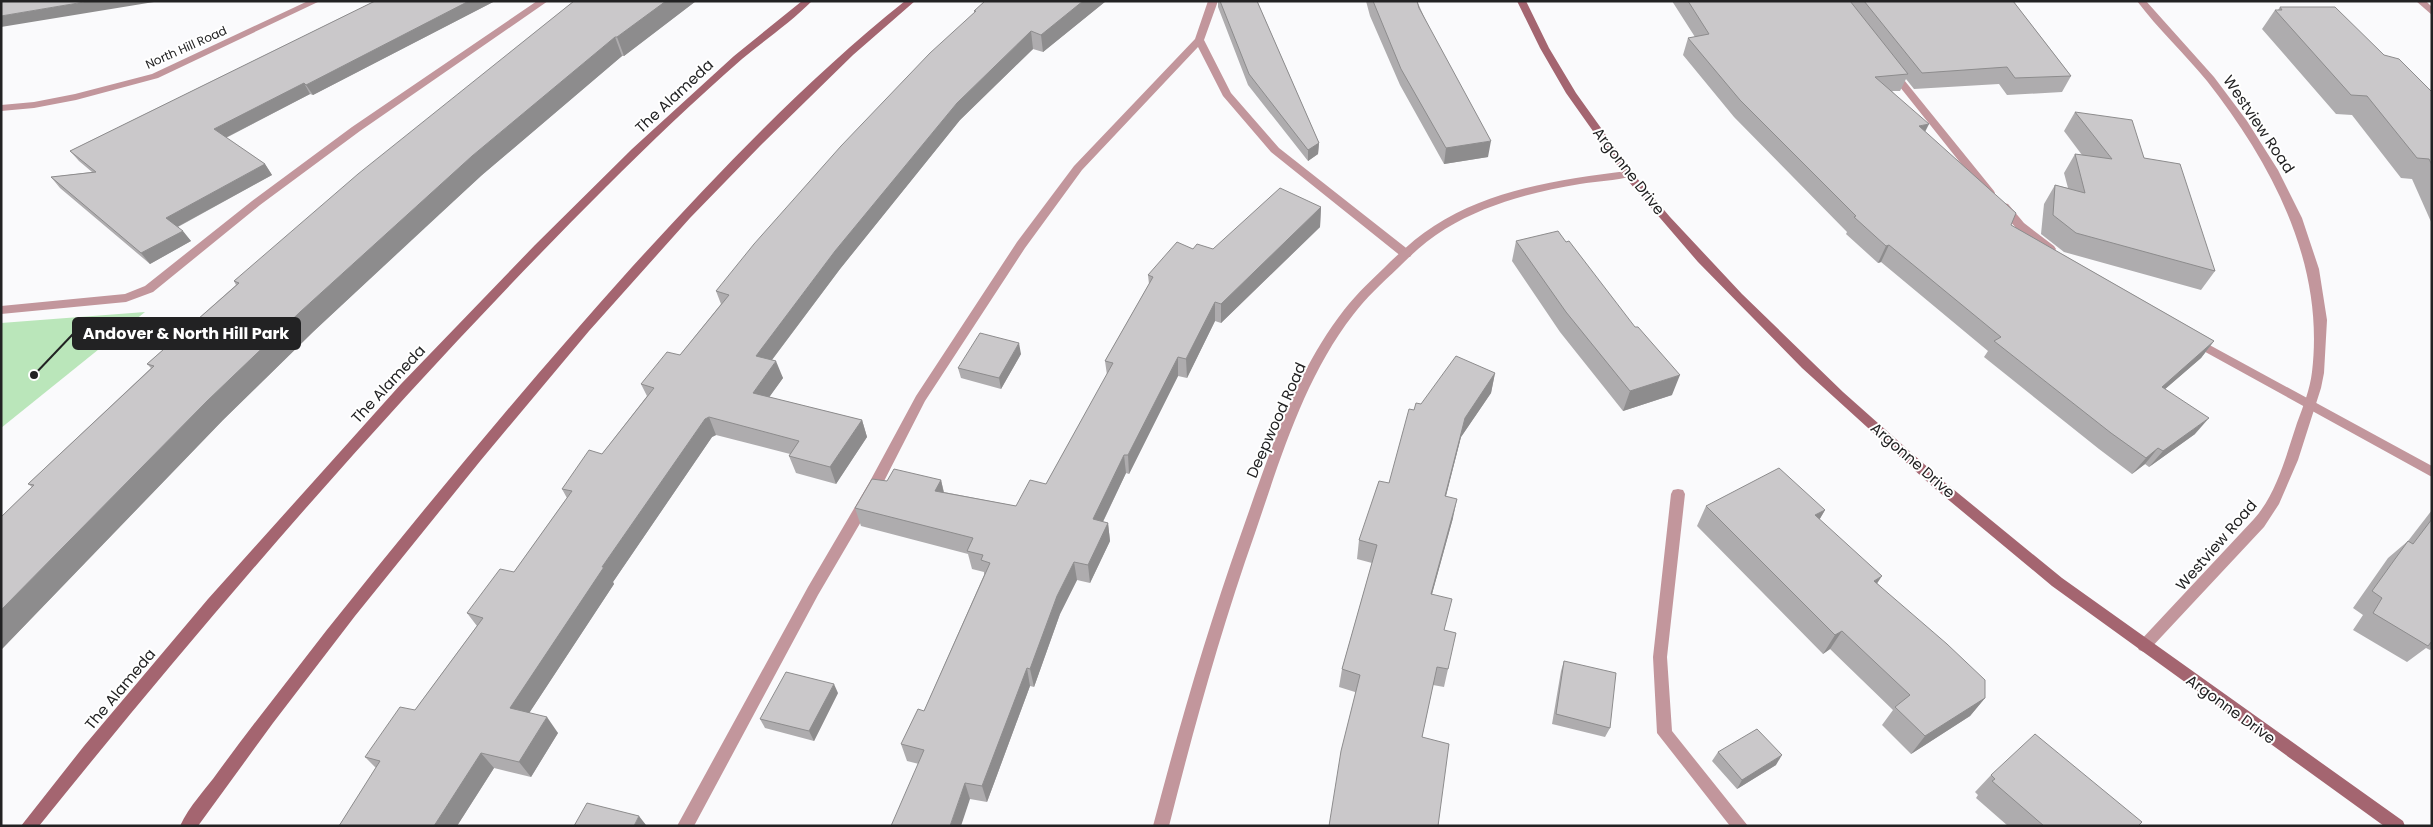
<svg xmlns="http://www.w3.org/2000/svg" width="2433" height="827" viewBox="0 0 2433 827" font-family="Poppins,sans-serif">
<rect width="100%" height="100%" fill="#fafafc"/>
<path fill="#bae6ba" d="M145 312 1 428V323Z"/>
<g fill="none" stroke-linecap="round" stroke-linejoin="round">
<path fill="#c2969c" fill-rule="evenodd" d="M537 1H548L360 131 260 205 153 292 126 302 1 314V306L125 294 145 286 252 201 352 127Z
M1208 1H1218L1204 40 1231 93 1279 148 1410 251 1412 254 1410 257H1402L1271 152 1223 96 1198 47 1082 170 1025 248 925 401 879 491 818 595 694 826H677L808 587 869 483 916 396 1017 242 1074 166 1195 39Z
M2416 1H2426L2432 7V15Z
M1893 69 1896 70 1994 191 1995 193 1994 195H1986L1888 72Z
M2004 203 2008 204 2024 223 2054 246 2056 249 2054 252C2040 256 2006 219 1999 207Z
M2193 336 2432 466V477L2189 343 2187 340Z
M1678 489 1683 490 1685 494 1667 657 1672 731 1748 826H1730L1657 733 1653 657 1671 494 1673 490Z"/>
<path fill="#c2969c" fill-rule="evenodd" d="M308 1H320L158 78 76 100 34 108 1 111V105L34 102 75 94 152 74Z
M2137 1H2146L2214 77 2247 121 2278 170 2302 218 2319 269 2327 320 2324 373 2321 388 2298 460 2279 504 2264 527 2149 650 2144 652 2139 650 2137 646 2139 642 2254 519C2277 493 2286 456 2297 423 2303 407 2310 389 2312 372 2325 263 2272 164 2207 81 2184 53 2158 29 2137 1Z
M1628 171 1632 172V176C1615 181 1597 181 1580 184 1533 192 1486 204 1445 229 1427 240 1412 254 1398 268 1382 283 1366 298 1353 315 1304 378 1280 460 1255 533 1221 629 1194 727 1169 826H1153C1179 727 1207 630 1241 534 1268 458 1294 374 1344 310 1358 292 1374 278 1390 262 1404 249 1418 236 1434 226 1491 189 1562 179 1628 171Z"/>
<path fill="#a46570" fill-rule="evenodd" d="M802 1H812C791 22 765 40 742 59 695 100 650 143 605 188 404 389 218 604 39 826H21L84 746 208 599 401 384 535 245 632 149 734 56Z
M905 1H915L853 55 760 146 690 218 589 331 481 460 355 616 273 723 198 826H180C189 806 206 789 218 772 253 724 290 678 326 631 425 507 526 385 632 267 717 174 806 80 905 1Z
M1517 1H1526L1549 48 1576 93 1636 177 1670 217 1742 294 1843 392 1942 480 2062 578 2403 821 2405 826H2384L2052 586 1933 487 1802 368 1698 262 1629 182 1566 93 1540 48Z"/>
</g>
<path fill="#aeacae" d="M375 1H495L313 95 310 94 226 138 265 164 272 175 178 227 191 241 150 264 60 188 51 177 92 172 79 161 70 151Z
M574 1H696L624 56H622L482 175 426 226 314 331 223 420 1 650V517L32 487 28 484 151 368 147 364 236 285 234 281Z
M1106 1 1043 52 1033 49 960 120 840 269 772 360 783 378 769 397 862 420 867 437 836 484 796 473 789 456 790 454 716 435 712 437 613 582 614 584 529 713 558 733 531 777 494 768 457 826H339L376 768 365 757 415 710 477 626 467 613 514 572 567 498 562 489 602 454 647 396 641 384 680 355 721 304 716 291 974 13V11Z
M1218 1H1257L1319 143 1318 154 1308 161 1248 85 1218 7Z
M1366 1H1417L1488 157 1444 164 1400 85 1370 16Z
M1672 1H2013L2071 76 2062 92 2007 95 1999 84 1914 89 1906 79 1900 91H1892L1925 132 2011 225 2214 341 2201 358 2165 389 2195 434 2149 467 2145 464 2132 474 2099 449 1984 357 1988 351 1881 262 1878 263 1846 234 1847 232 1734 117 1683 55 1688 38 1695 37Z
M2280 7 2384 55 2432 92V224L2412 179 2401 178 2352 115 2336 114 2262 29 2275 10H2278Z
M2075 112 2144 158 2215 271 2201 290 2064 252 2041 234 2044 204 2055 185 2068 188 2064 173 2075 154 2082 155 2064 131Z
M1321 207 1320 227 1221 323 1215 321 1187 378 1178 376 1129 474 1126 473 1103 522 1108 523 1110 541 1090 583 1077 580 1060 614 1034 687 1030 686 987 802 970 799 919 764 907 761 901 744 924 711 984 575V572L972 569 968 554 861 526 855 508 887 481 941 480 944 492 1016 506 1046 484 1107 375 1105 361 1149 284 1148 275 1193 249H1213Z
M1516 241 1672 395 1623 411 1560 332 1512 261Z
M1021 354 1001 389 961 378 958 368Z
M1495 373 1491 393 1461 437 1446 496 1453 518 1432 594 1444 630 1448 669 1444 687 1433 685 1422 737 1438 826 1355 692 1339 687 1342 669 1372 563 1357 559 1359 540 1389 483 1414 410 1421 404Z
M1706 506 1825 510 1819 520 1877 583 1985 698 1970 716 1911 754 1882 725 1893 710 1830 649 1823 654 1697 526Z
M2432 510V649L2430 650 2426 648 2407 662 2353 630 2363 615 2353 608 2388 558 2408 541Z
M1564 661 1610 728 1605 737 1552 724 1561 671Z
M838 693 814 741 765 728 760 719Z
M1718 752 1776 765 1737 789 1712 761Z
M1991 775 2138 826H2008L1976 798 1978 795 1975 792Z"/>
<path fill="#8d8c8d" d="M90 1H160L1 27V16Z
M469 1H495L313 95 306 85Z
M666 1H696L624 56 617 37Z
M1083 1H1106L1043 52 1041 35Z
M1031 31 1033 49 960 120 840 269 762 373 756 356 835 251 957 103Z
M615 37 622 56 482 175 314 331 223 420 1 650V610L207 401 300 312 472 156Z
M304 83 310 94 221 140 214 129Z
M1929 124 1921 140 1919 126Z
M1491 141 1488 157 1444 164 1446 148Z
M1319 143 1318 154 1308 161V150Z
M265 164 272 175 175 228 166 218Z
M1321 207 1320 227 1221 323V304Z
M183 231 191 241 150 264 141 253Z
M1889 245 1881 262 1878 263 1886 246Z
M1215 302V321L1187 378 1186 359Z
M2214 341 2201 358 2149 403 2162 387Z
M1019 343 1021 354 1001 389 999 378Z
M1178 357V376L1129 474 1128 455Z
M776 361 783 378 760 410 753 393Z
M1495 373 1491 393 1461 437 1441 515 1445 496 1465 418Z
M1680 375 1672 395 1623 411 1630 391Z
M709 417 716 435 712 437 613 582 614 584 522 724 510 708 602 567 705 419Z
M2209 418 2195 434 2149 467 2163 451Z
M862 420 867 437 836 484 830 467Z
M2158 448 2145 464 2132 474 2146 458Z
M1124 455 1126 473 1095 538 1093 519Z
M941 480 945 499 935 491Z
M1457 499 1453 518 1427 612 1431 594Z
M1825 510 1814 529 1815 515Z
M1108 523 1110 541 1090 583 1088 565Z
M1074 562 1077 580 1060 614 1034 687 1030 669 1057 596Z
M1882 576 1870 594 1874 581Z
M1842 631 1830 649 1823 654 1835 635Z
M1027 668 1030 686 987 802 982 786Z
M834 684 838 693 814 741 809 731Z
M1985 698 1970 716 1911 754 1925 736Z
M547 717 558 733 531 777 519 762Z
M481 753 494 768 457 826H434Z
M1782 755 1776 765 1737 789 1742 780Z
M965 783 970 799 961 826H950Z
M639 816 646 825 645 826H634Z"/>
<path fill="#cac8ca" stroke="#8d8c8d" d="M1 1H90L1 16Z
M375 1H469L306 85 304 83 214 129 265 164 166 218 183 231 141 253 51 177 96 172 70 151Z
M574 1H666L617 37H615L472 156 300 312 207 401 1 610V517L34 485 28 484 154 366 147 364 239 283 234 281 358 174Z
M985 1H1083L1041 35 1031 31 957 103 835 251 756 356 776 361 753 393 862 420 830 467 789 456 799 441 709 417 705 419 602 567H604L510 708 547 717 519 762 481 753 434 826H339L380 761 365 757 400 707 415 710 483 618 467 613 500 569 514 572 572 491 562 489 589 450 602 454 654 388 641 384 667 352 680 355 729 295 716 291 754 244 841 146 930 53 976 11H974Z
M1220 1H1257L1319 143 1308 150 1249 74Z
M1373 1H1417L1419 8 1491 141 1446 148 1401 69Z
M1688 1H1850L1908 74 1875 77 1929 124 1919 126 2016 213 2011 225 2214 341 2162 387 2209 418 2163 451 2158 448 2146 458 2111 433 1994 341 2001 337 1889 245 1886 246 1854 217 1856 216 1740 100 1688 38 1709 34Z
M1864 1H2013L2071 76 2015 78 2007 67 1922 73Z
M2280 7H2335L2384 55 2399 59 2432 92V165L2429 159 2417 158 2367 96 2351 95 2275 10H2282Z
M2075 112 2132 120 2144 158 2180 164 2215 271 2076 233 2053 215 2055 185 2085 193 2075 154 2112 159Z
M1280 188 1321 207 1221 304 1215 302 1186 359 1178 357 1128 455H1124L1093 519 1108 523 1088 565 1074 562 1057 596 1030 669 1027 668 982 786 965 783 950 826H891L924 750 901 744 918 709 924 711 990 563 981 560 983 555 967 551 973 538 855 508 872 479 887 481 894 469 941 480 935 491 1016 506 1030 480 1046 484 1113 363 1105 361 1153 277 1148 275 1177 242 1193 249 1197 244 1213 249Z
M1558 231 1566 242 1569 241 1635 327H1638L1680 375 1630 391 1566 312 1516 241Z
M980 333 1019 343 999 378 958 368Z
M1456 356 1495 373 1465 418 1445 496 1457 499 1431 594 1452 599 1444 630 1456 633 1448 669 1437 667 1422 737 1449 744 1438 826H1329L1341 751 1360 675 1342 669 1377 545 1359 540 1379 481 1389 483 1409 409 1414 410 1416 403 1421 404Z
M1779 468 1825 510 1815 515 1882 576 1874 581 1947 644 1985 680V698L1925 736 1895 707 1910 695 1842 631 1835 635 1706 506Z
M2432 519V641L2428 646 2373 613 2382 598 2372 591 2408 541 2413 544Z
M1564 661 1616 673 1610 728 1556 714Z
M786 672 834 684 809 731 760 719Z
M1757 729 1782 755 1742 780 1718 752Z
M2035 734 2142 822 2138 826H2044L1992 781 1995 779 1991 775Z
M587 803 639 816 634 826H574Z"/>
<g text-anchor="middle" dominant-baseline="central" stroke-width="4" stroke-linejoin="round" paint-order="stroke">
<g font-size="12" fill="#222223" stroke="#fff">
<text transform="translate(186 47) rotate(-24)">North Hill Road</text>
</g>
<g font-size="15" fill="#222223" stroke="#fff">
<text transform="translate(674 96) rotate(-43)">The Alameda</text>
<text transform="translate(2259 124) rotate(56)">Westview Road</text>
<text transform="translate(1629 171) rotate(52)">Argonne Drive</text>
<text transform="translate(388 384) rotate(-47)">The Alameda</text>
<text transform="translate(1276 420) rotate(-66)">Deepwood Road</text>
<text transform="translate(1913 460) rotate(41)">Argonne Drive</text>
<text transform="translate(2216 545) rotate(-49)">Westview Road</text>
<text transform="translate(120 689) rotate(-50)">The Alameda</text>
<text transform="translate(2231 709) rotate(36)">Argonne Drive</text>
</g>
</g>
<path fill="none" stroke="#222223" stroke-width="2" d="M34 375L73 334"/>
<circle fill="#222223" stroke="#fff" stroke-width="2" cx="34" cy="375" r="5"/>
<rect fill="#222223" stroke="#222223" stroke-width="2" x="73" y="318" width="227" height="31" rx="5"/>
<g font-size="16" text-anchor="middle" font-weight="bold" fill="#fff">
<text x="186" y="339">Andover &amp; North Hill Park</text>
</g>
<rect width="2433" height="827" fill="none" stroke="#222223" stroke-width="5"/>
</svg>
